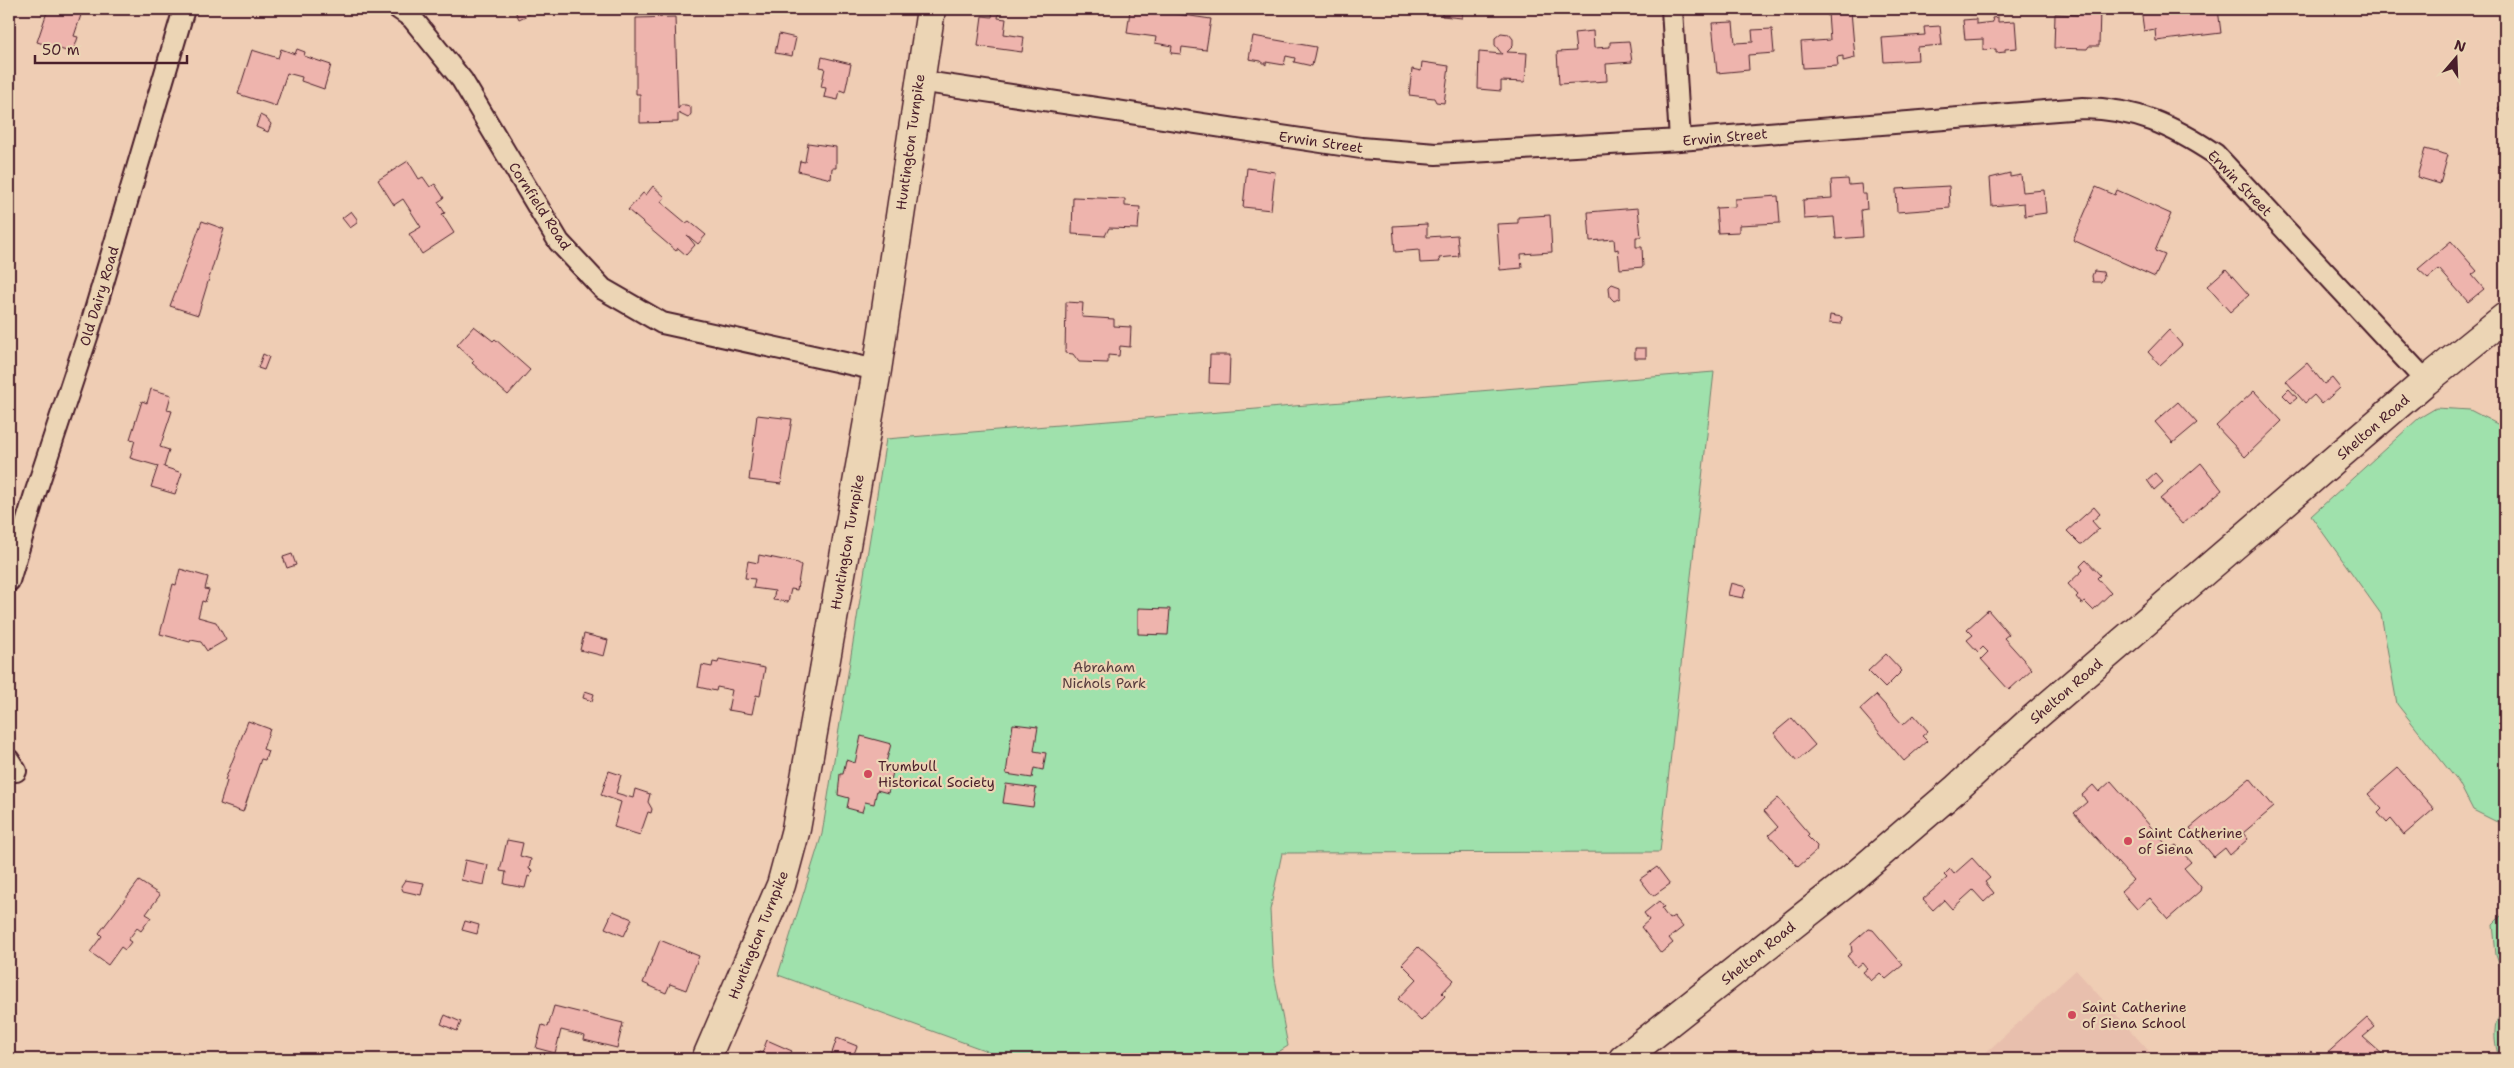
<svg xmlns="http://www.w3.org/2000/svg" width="2514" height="1068" viewBox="0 0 2514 1068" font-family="'Shantell Sans',sans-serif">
<rect width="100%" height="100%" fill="#efcdb4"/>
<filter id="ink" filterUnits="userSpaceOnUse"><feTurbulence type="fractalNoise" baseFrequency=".02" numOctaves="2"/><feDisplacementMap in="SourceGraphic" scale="10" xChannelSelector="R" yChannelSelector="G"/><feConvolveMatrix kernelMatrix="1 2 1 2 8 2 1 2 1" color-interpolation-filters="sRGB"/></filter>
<g filter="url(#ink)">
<path fill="#e8bfad" d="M2076 970 2156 1059H1979Z"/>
<path fill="#9fe1ac" stroke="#74806c" d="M1714 372 1660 852 1282 853 1270 910 1273 968 1288 1046 1267 1059H997L987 1051 778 975 822 834 886 439Z
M2436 408 2470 410 2505 428V826L2473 810 2459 783 2397 704 2381 614 2311 516 2419 418Z
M2505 912V980L2496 955 2493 924Z
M2505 1010V1059H2499C2495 1043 2490 1023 2505 1010Z"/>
<path fill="#eeb4ad" stroke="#4a1f2b" d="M48 9H83L74 36 78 37 73 53 37 42Z
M514 9H540L519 19Z
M1442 9H1463L1462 18 1442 16Z
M2079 9H2100L2099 46H2089L2087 49 2054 48 2055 14 2079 15Z
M2141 9H2153V13L2188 9H2218L2221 33 2156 41 2155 29 2144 31Z
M1149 10 1211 19 1206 50 1182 47 1181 54 1171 53 1172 46 1155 43 1156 37 1127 33 1130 11 1148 14Z
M993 11 999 12 998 18 1006 19 1004 34 1024 37 1022 52 978 46 982 16 992 17Z
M1851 11 1855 58 1843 61V56L1837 57 1838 66 1803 68 1801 42 1830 40 1828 13Z
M675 17 678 109 681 105H686L691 107V114L688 118 678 113V122L640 123V94H636V18Z
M1998 17V22L2015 21 2017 48 2005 49V52L1996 53V49L1983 50V39L1965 40 1963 20 1976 19V24L1993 22 1992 18Z
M1733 22 1735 43 1753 42 1752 30 1772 29 1774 53 1748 55 1749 70 1717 73 1712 23Z
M1940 26 1942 45 1917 47 1918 60 1884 62 1882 38 1925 35 1924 27Z
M1593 31 1594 48 1610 47V42L1629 41 1632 62 1606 64 1607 81 1559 84 1557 52 1576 51 1574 33Z
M1501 33 1509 34 1513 39V46L1507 52 1527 53 1525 82 1501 81V91L1478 89 1479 52 1502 54 1495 45V38Z
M779 34 796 38 792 56 775 53Z
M1253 36 1316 47 1312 66 1294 62 1295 58 1286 56 1284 65 1266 62V65L1261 61 1249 59Z
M281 49 295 54 297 49 305 52 304 56 331 65 324 89 301 81 302 77 287 73 276 106 238 94 252 50 278 58Z
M822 57 851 64 845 92 840 90 838 100 824 97 826 88 821 87 825 68 820 67Z
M1422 62 1449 66 1444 103 1436 102 1434 98 1409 95 1412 69 1421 71Z
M2505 103V113L2503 115 2498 108Z
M260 115 266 118 271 124 268 132 256 127Z
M2505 116V126L2500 120Z
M808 143 836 147V168H832L831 179 798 171 800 161 805 162Z
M2425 149 2448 155 2440 184 2417 177Z
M408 161 419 179 423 177 430 187 435 184 444 198 438 202 445 213 442 214 454 233 422 254 409 234 421 227 403 199 394 205 378 180Z
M1247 168 1275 172 1271 210 1243 207Z
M2010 173V177L2021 175 2023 192 2044 190 2046 213 2025 216 2024 203 1992 206 1990 178Z
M1848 179 1849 185 1861 184 1862 194H1866L1867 209 1861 210 1863 237 1836 239 1834 217 1804 219 1803 200 1832 198 1831 180Z
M653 186 665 197 661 202 686 223 689 221 706 235 698 244 687 235 695 245 686 255 678 248 676 251 628 210 643 193 646 195Z
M1949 186 1950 208 1897 212 1896 189Z
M2096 187 2115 195 2117 190 2171 214 2155 251 2165 255 2155 277 2073 240Z
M1778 196 1780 223 1739 225V232L1718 233 1716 208 1735 207V199Z
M1073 197 1125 199V206L1140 207 1138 229 1109 228 1105 236 1072 234Z
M1638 208 1641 237H1636V247H1642L1643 267 1620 269 1618 249 1615 250 1614 239 1590 241 1588 212Z
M351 211 357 219V223L350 228 342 218Z
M1550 215 1552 252 1521 254 1522 268 1500 270 1497 224 1518 223V217Z
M202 221 224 229 198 315 170 306Z
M1427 224V237L1457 235 1459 256 1439 258 1440 262 1420 263 1419 250 1395 252 1393 226Z
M2451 241 2477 271 2472 275 2484 289 2468 302 2439 269 2428 278 2418 269Z
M2226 269 2249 295 2230 312 2207 286Z
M2094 271 2103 272 2104 277 2101 282H2093L2092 276Z
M1612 284 1620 287V298L1614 301 1610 297 1609 287Z
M1066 302 1083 303 1082 317 1114 319V326L1131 327 1130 347 1120 346 1119 356 1108 355V363L1079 362 1073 354 1065 353Z
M1830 315 1842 317 1841 324 1829 323Z
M474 326 493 341 495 339 530 370 508 395 472 363 474 361 457 345Z
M2169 330 2182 345 2160 365 2148 352Z
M1635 348H1646V358H1635Z
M263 354 269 357 264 370 258 368Z
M1210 355H1230L1229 384 1209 383Z
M2307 363 2324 384 2332 378 2340 388 2322 404 2314 395 2305 403 2286 381Z
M151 389 171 395 167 410 172 411 160 447 169 450 164 467 182 473 175 494 151 487 158 466 130 458 135 440 130 439 142 401 147 403Z
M2289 389 2297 398 2291 403 2283 395Z
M2254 391 2282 421 2245 457 2216 426Z
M2178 402 2197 423 2173 443 2155 422Z
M757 415 792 419 781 484 749 480Z
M2201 463 2222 490 2182 524 2160 499Z
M2155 473 2163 482 2154 490 2147 480Z
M2094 507 2100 514 2092 521 2099 529 2082 544H2080L2067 531Z
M292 554 296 565 287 568 283 557Z
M759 555 798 563 801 565 797 590 791 589 788 602 773 600 775 591 753 588 755 579 745 578 748 561 758 563Z
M2086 560 2100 575 2097 578 2111 593 2093 610 2085 602 2082 604 2076 597 2078 595 2068 584 2083 570 2080 566Z
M180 569 208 577 205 589 209 590 205 602 202 601 198 617 216 622 226 640 207 651 201 642 191 640 190 642 160 634 173 584 176 585Z
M1731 583 1746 587 1743 598 1728 595Z
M1138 608 1170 609 1168 635 1138 634Z
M1988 610 2009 634 2004 638 2032 669 2009 690 1981 659 1988 652 1983 647 1978 652 1967 640 1973 635 1967 629Z
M584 634 608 640 604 656 580 650Z
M1886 654 1902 671 1885 688 1868 671Z
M719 659 765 668 760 696 756 695 752 714 728 710 732 690 717 687 716 691 698 687 702 665 712 667 713 662 718 663Z
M585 691 594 694 592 701 583 698Z
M1876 695 1903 725 1914 715 1928 731 1922 736 1927 741 1904 761 1861 711 1860 709Z
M1792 718 1815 745 1797 761 1774 733Z
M248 721 270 729 263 749 268 751 265 760 261 759 243 812 220 804 227 781 225 780Z
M1013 724 1038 727 1034 751 1046 753 1043 770 1034 768 1032 778 1006 774Z
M861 736 891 744 884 770 893 772 888 793 877 790 874 804 865 802 862 812 847 808 849 798 838 795 840 774H843L846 760 855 763Z
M2398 768 2434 809 2404 835 2391 819 2387 823 2378 813 2382 809 2368 794Z
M609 771 621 775 616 793 633 798 635 789 650 794 648 802 652 809 651 813 648 812 640 835 614 827 621 802 601 795Z
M2250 778 2274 807 2243 833 2248 839 2230 855 2225 848 2214 857 2190 828Z
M2111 781 2170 849 2176 845 2191 862 2184 868 2201 887 2200 891 2168 919 2150 898 2137 909 2121 891 2133 880 2074 813 2087 802 2082 795 2093 785 2099 792Z
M1006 784 1036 788 1033 807 1003 803Z
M1778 798 1809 834 1807 836 1817 846 1816 851 1798 867 1769 835 1778 827 1764 811Z
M507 840 523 843 520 856 531 859 529 869 532 870 530 877 528 876 525 888 504 884 506 872 500 871Z
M1972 858 1990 878 1985 882 1994 893 1984 902 1973 890 1952 909 1944 900 1933 910 1923 899 1947 878 1944 875 1950 869 1954 874Z
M465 860 488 865 484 885 461 880Z
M1657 867 1670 884 1653 896 1640 879Z
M405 880 424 883 421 895 403 891 401 886Z
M139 881 160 895 146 914 151 917 141 931 137 928 128 940 131 942 125 950 121 947 108 965 90 952 102 936 99 933Z
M1659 901 1664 907 1661 908 1669 919 1674 916 1683 927 1669 938 1673 943 1661 953 1641 927 1649 920 1644 913Z
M613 911 632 919 624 936 605 928Z
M465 921 479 925 477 934 462 930Z
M1868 929 1873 930 1903 965 1886 979 1880 973 1871 981 1863 972 1867 969 1862 963 1857 967 1847 956 1852 952 1851 944Z
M660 940 699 956 686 990 670 984 666 993 643 983Z
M1418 947 1454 980 1442 993 1445 996 1421 1021 1398 999 1417 979 1402 964Z
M554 1006 623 1023 617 1048 584 1040 585 1036 561 1030 555 1053 536 1048 542 1025 548 1027Z
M445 1015 461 1022 457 1031 441 1024Z
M2367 1018 2375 1027 2363 1037 2382 1054 2378 1059 2303 1058 2311 1051 2315 1056 2323 1057Z
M837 1038 857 1046 852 1059H830Z
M767 1040 792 1051 789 1056 795 1059H756L759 1052 762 1053Z
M1815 1051 1822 1059H1804Z"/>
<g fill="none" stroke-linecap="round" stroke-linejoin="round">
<g stroke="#4a1f2b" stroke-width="24">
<path id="street" d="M399 9 412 18 462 80 559 242 603 289 662 323 877 370
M1672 9 1680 140
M919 81 1361 148 1436 154 1680 140 2083 108C2137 109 2171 125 2215 154L2426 381
M9 581 35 494 88 334 184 9
M9 760 16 771"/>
</g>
<g stroke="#4a1f2b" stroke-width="31">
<path id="secondary" d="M706 1059 781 885 796 829 877 370 931 9
M1623 1059 1851 879 1957 788 2028 723 2426 381 2505 317"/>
</g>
<use href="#street" stroke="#ecd5b5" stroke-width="20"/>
<use href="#secondary" stroke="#ecd5b5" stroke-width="28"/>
</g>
</g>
<g fill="#d1495b" stroke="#ecd5b5" stroke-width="2">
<circle cx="868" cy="774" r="5"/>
<circle cx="2128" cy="841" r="5"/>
<circle cx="2072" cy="1015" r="5"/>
</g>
<g text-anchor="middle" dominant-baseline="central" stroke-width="4.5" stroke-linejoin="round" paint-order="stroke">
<g font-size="14" fill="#4a1f2b" stroke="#ecd5b5">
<text transform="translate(1725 137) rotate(-5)">Erwin Street</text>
<text transform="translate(910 142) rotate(-82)">Huntington Turnpike</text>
<text transform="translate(1321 142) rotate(8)">Erwin Street</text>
<text transform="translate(2240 183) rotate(46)">Erwin Street</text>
<text transform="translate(540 206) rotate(57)">Cornfield Road</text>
<text transform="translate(99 296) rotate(-73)">Old Dairy Road</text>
<text transform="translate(2373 427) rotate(-41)">Shelton Road</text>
<text transform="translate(847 542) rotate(-80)">Huntington Turnpike</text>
<text transform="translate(2066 691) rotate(-41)">Shelton Road</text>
<text transform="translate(758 935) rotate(-68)">Huntington Turnpike</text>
<text transform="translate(1758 953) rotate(-39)">Shelton Road</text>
</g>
<g font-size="14" fill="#573c3e" stroke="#ecd5b5">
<text x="1104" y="667">Abraham<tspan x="1104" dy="16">Nichols Park</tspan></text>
</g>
<g font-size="14" fill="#4a1f2b" stroke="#ecd5b5" text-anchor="start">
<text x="878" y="766">Trumbull<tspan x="878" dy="16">Historical Society</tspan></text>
<text x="2138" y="833">Saint Catherine<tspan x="2138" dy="16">of Siena</tspan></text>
<text x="2082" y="1007">Saint Catherine<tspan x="2082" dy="16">of Siena School</tspan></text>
</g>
</g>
<rect width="2514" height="1068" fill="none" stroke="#ecd5b5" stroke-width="30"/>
<rect x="15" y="15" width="2484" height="1038" fill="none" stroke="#4a1f2b" stroke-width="2" filter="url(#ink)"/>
<g transform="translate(2456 58) rotate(19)" stroke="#ecd5b5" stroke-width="4" paint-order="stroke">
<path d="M0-4L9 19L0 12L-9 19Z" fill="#4a1f2b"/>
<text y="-8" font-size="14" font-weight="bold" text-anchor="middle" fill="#4a1f2b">N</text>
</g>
<path d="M35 55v8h152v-8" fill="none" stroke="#4a1f2b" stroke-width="2.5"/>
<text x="42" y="55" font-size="15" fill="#4a1f2b" stroke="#ecd5b5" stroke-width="4" paint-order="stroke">50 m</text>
</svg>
